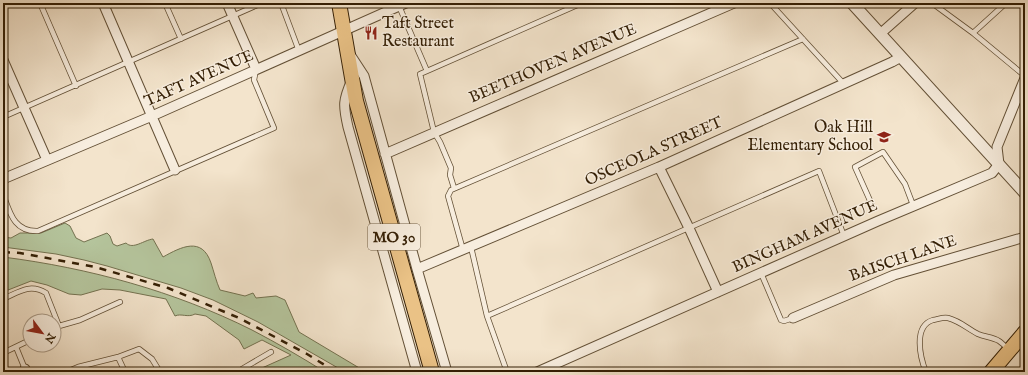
<svg xmlns="http://www.w3.org/2000/svg" width="1028" height="375" viewBox="0 0 1028 375" font-family="'IM FELL English',serif">
<rect width="100%" height="100%" fill="#f3e4cc"/>
<filter id="stains"><feTurbulence type="fractalNoise" baseFrequency=".005" numOctaves="4"/><feColorMatrix values="0 0 0 0 .2 0 0 0 0 .09 0 0 0 0 .02 0 0 0 .5 -.17"/></filter>
<radialGradient id="worn" r=".72"><stop offset=".6" stop-color="#630" stop-opacity="0"/><stop offset="1" stop-color="#630" stop-opacity=".3"/></radialGradient>
<path fill="#b5c59d" stroke="#747250" d="M65 223 70 226 76 238 84 242 107 233 110 236 113 244 117 246 126 243C133 250 144 240 153 239L163 257C181 247 202 236 211 263 214 272 216 281 220 290L245 296 253 293 256 298 276 296 285 300 299 332 366 372H345L258 322 213 300 181 288 107 266 84 260 56 254 3 247V237L11 238 20 233H41Z
M3 257C89 268 174 291 252 330 277 343 301 357 325 372H253L291 355 262 340 244 349 239 340 206 316 195 314C188 318 181 313 175 316L166 299 120 290 102 289 81 295 69 294 47 285 31 281 3 292Z"/>
<g fill="none" stroke-linecap="round" stroke-linejoin="round">
<g stroke="#635036" stroke-width="6">
<path id="service" d="M40 3 76 86
M165 3 181 39
M281 3 299 51
M770 3 844 84
M932 3 973 33 1025 76
M399 6 427 71 582 3
M973 33 1006 3
M427 71 420 74 434 132 440 142 451 168 450 175 454 188
M3 117 262 3
M3 194C10 213 14 232 38 231L274 128 254 80 256 69
M872 205 855 167 883 152 905 184 913 205
M471 247 487 316 507 372
M463 250 448 196 451 190 803 39
M761 273 781 320 784 321 793 318
M3 299C19 292 30 283 46 293L59 326 54 329
M487 316 819 171 844 236
M59 326 80 320 120 302
M16 347 25 369
M3 353 30 340
M118 357 125 372
M66 372 78 367 118 357 139 349 152 359 160 372
M241 372 242 369 271 352
M926 372C920 357 913 326 933 320 939 319 943 317 948 318 960 321 968 329 978 334 985 337 993 337 999 341 1002 343 1005 346 1008 349"/>
</g>
<g stroke="#635036" stroke-width="11">
<path id="minor" d="M103 3 175 170
M227 3 256 69
M880 34 915 3
M349 53 364 76 417 269 447 372
M3 60 47 160
M352 80C343 100 343 105 348 127L417 372
M385 154 734 3
M659 167 689 228 718 292
M3 179 152 116 406 3
M417 269 659 167 892 62 901 57
M793 318 894 275 1025 237
M25 369 26 372
M537 372 878 221 992 173 999 164 997 147 1025 78"/>
</g>
<g stroke="#635036" stroke-width="13">
<path id="tertiary" d="M852 3 1025 193"/>
</g>
<g stroke="#331e04" stroke-width="16">
<path id="primary" d="M339 3 356 101 432 372
M991 372 1025 332"/>
</g>
<use href="#service" stroke="#f7edde" stroke-width="4.5"/>
<use href="#minor" stroke="#f7edde" stroke-width="9"/>
<use href="#tertiary" stroke="#f7edde" stroke-width="11"/>
<use href="#primary" stroke="#eac286" stroke-width="14"/>
<path stroke="#331e04" stroke-width="2.5" stroke-dasharray="7 7" stroke-linecap="butt" d="M3 252 20 253 95 267 168 288 239 318 307 354 336 372"/>
</g>
<defs>
<g id="restaurant-bare" transform="scale(1.08)"><path d="M-5-6h1v4h1v-4h1v4h1v-4h1v5L-1.5 .5V6h-2V.5L-5-1ZM5-6V6H3V1.5H1.5Q1.5-4 5-6Z" fill="#8f2418" stroke="#f7edde" stroke-width="2.5" paint-order="stroke"/></g>
<g id="school-bare" transform="scale(1.08)"><path d="M0-5L7-2L0 1L-7-2ZM-4 1L0 2.5L4 1V4Q0 6-4 4Z" fill="#8f2418" stroke="#f7edde" stroke-width="2.5" paint-order="stroke"/></g>
</defs>
<g fill-rule="evenodd">
<use href="#restaurant-bare" x="371" y="33"/>
<use href="#school-bare" x="884" y="137"/>
</g>
<g text-anchor="middle" dominant-baseline="central" stroke-width="3" stroke-linejoin="round" paint-order="stroke">
<rect fill="#f7edde" stroke="#6e5c45" stroke-width="1" x="368" y="224" width="52" height="26" rx="3"/>
<g font-size="15" font-weight="bold" fill="#331e04">
<text x="394" y="237">MO 30</text>
</g>
<g font-size="16" fill="#331e04" stroke="#f7edde" text-anchor="start">
<text x="382" y="24">Taft Street<tspan x="382" dy="18">Restaurant</tspan></text>
<text x="873" y="128" text-anchor="end">Oak Hill<tspan x="873" dy="18">Elementary School</tspan></text>
</g>
<g font-size="16" fill="#331e04" stroke="#f7edde">
<text transform="translate(553 64) rotate(-23)">BEETHOVEN AVENUE</text>
<text transform="translate(199 79) rotate(-24)">TAFT AVENUE</text>
<text transform="translate(654 152) rotate(-24)">OSCEOLA STREET</text>
<text transform="translate(805 237) rotate(-24)">BINGHAM AVENUE</text>
<text transform="translate(903 259) rotate(-19)">BAISCH LANE</text>
</g>
</g>
<rect width="1028" height="375" fill="none" stroke="#f3e4cc" stroke-width="16"/>
<rect x="4" y="4" width="1020" height="367" fill="none" stroke="#331e04" stroke-width="2"/>
<rect x="8" y="8" width="1012" height="359" fill="none" stroke="#331e04"/>
<g transform="translate(42 333) rotate(122)"><circle r="19" fill="#f7edde" stroke="#a99a87"/>
<path d="M0-3L7 15L0 10L-7 15Z" fill="#8f2418"/>
<text y="-6" font-size="11" font-weight="bold" text-anchor="middle" fill="#331e04">N</text>
</g>
<rect width="100%" height="100%" filter="url(#stains)"/>
<rect width="100%" height="100%" fill="url(#worn)"/>
</svg>
